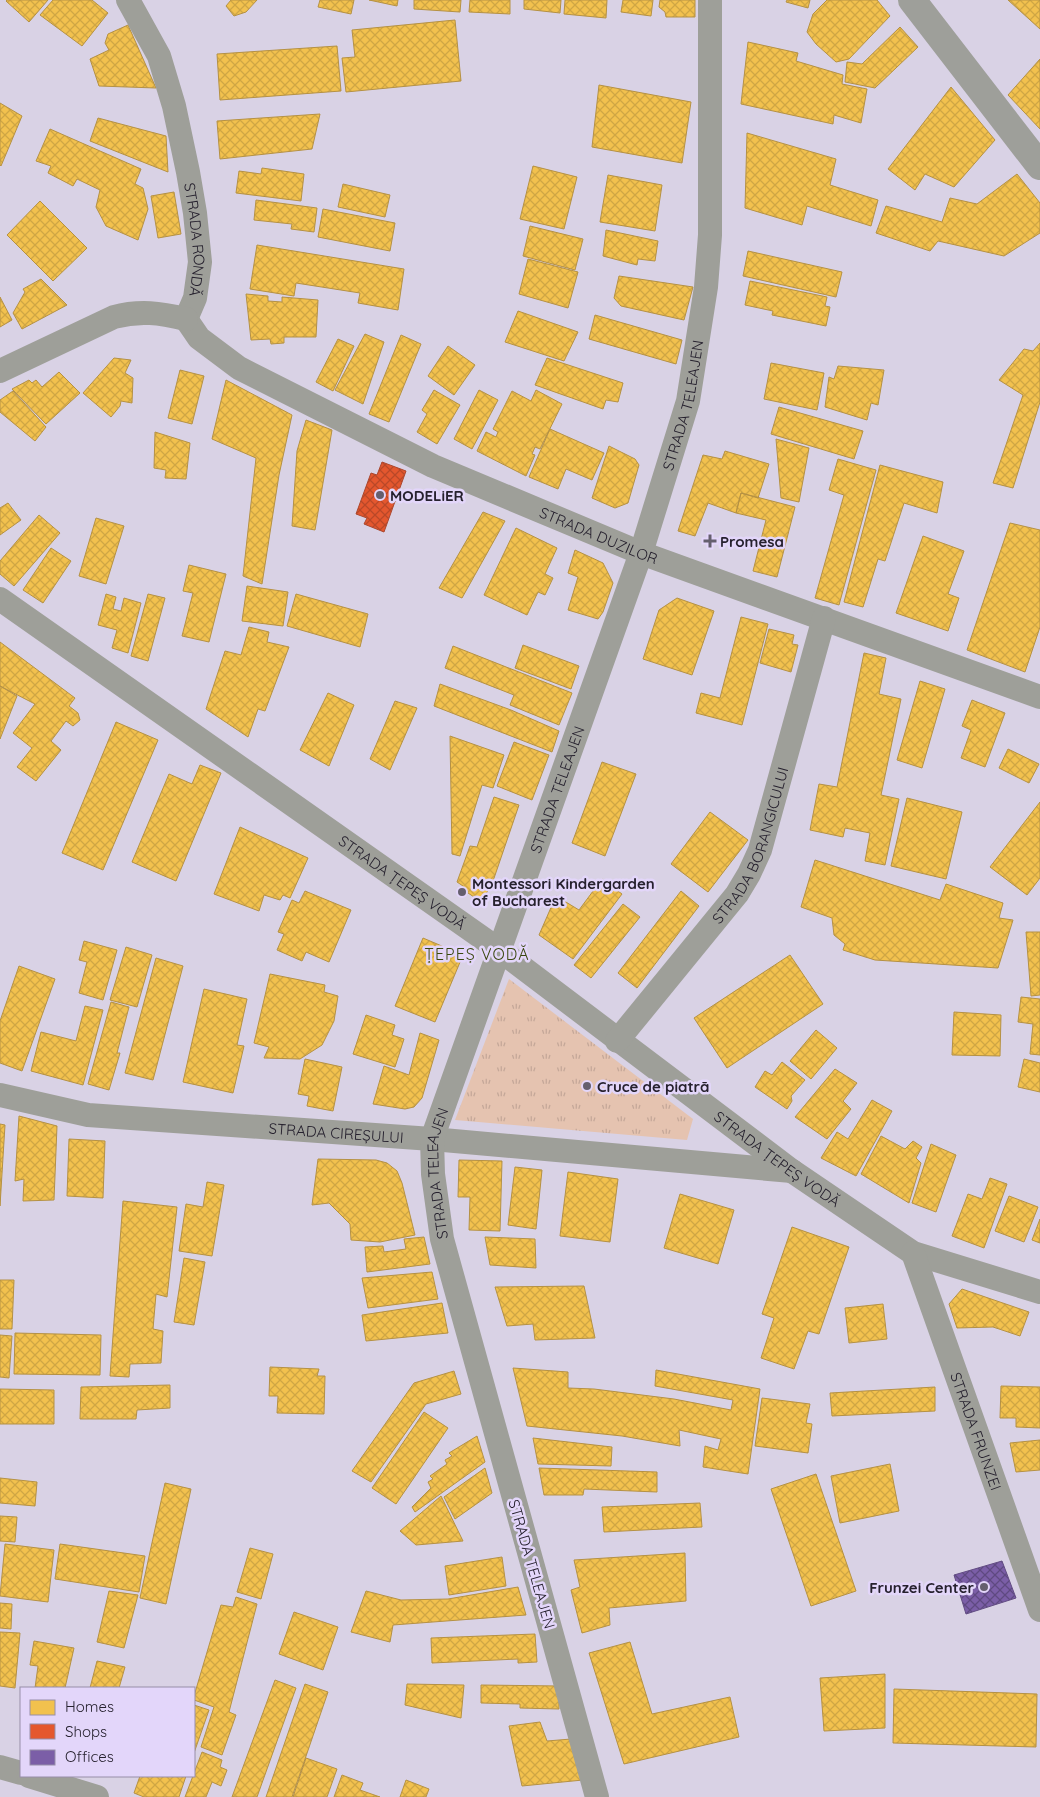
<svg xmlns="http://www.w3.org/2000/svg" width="1040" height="1797" viewBox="0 0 1040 1797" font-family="Quicksand,sans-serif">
<defs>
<pattern id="grass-tufts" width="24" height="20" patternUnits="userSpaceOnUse" patternTransform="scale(1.25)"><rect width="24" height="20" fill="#e5c3b0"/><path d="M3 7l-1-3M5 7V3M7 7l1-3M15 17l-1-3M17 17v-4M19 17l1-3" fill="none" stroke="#c4a798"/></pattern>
<pattern id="homes-cross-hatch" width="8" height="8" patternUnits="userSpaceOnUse" patternTransform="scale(1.25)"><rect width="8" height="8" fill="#f2c14e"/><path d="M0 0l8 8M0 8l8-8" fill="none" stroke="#cfa644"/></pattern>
<pattern id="shops-cross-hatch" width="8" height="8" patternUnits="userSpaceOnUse" patternTransform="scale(1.25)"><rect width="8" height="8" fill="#e4572e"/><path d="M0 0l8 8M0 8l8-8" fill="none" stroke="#b94828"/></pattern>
<pattern id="offices-cross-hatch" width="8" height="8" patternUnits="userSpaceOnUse" patternTransform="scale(1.25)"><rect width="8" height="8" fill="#7b5ea7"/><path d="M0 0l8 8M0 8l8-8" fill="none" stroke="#5f4981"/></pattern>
</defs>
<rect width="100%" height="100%" fill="#d9d2e5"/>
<path fill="url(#grass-tufts)" d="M509 979 693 1119 687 1140 455 1120Z"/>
<path fill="url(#homes-cross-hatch)" stroke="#b59144" d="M7 0H48L29 22 6 1Z
M53 0H92L108 13 82 46 40 15Z
M231 0H257L246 12 234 16 226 6Z
M320 0H354L351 14 318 7Z
M369 0H398L397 6Z
M414 0H461L460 12 414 9Z
M470 0H510V14L469 12Z
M524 0H561L560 13 524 9Z
M565 0H607L606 18 564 14Z
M623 0H653L651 16 621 12Z
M660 0H695V17H666L665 12 659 7Z
M787 0H810L808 8 786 2Z
M827 0H877L890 16 849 59 836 62 816 44 807 32 813 14Z
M1008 0H1040V29Z
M455 20 461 81 346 92 342 58 355 57 352 30Z
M128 25 156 88 99 86 90 59 109 50 105 43 108 34Z
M900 27 918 47 875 88 845 82 847 62 862 64Z
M748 42 798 53 796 61 843 75 842 84 867 89 861 123 834 115 833 124 741 104Z
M337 46 341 91 220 100 217 54Z
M1040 59V129L1008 95Z
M599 85 691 102 682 163 592 147Z
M951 87 995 140 954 187 925 174 915 190 888 169Z
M0 103 22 116 1 166 0 165Z
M320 114 312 149 220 159 217 121Z
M98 118 166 136 168 172 90 141Z
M50 129 141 169 135 184 143 188 148 209 138 240 106 226 96 207 100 190 77 179 73 186 48 173 51 166 36 161Z
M747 133 836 159 830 185 878 200 871 226 807 206 802 225 745 208Z
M533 166 577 177 564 229 520 219Z
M262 168 304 174 301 201 236 193 239 171 261 174Z
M1017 174 1040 203V233L1004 256 938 241 930 251 876 233 886 206 942 222 950 198 977 204Z
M608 175 662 185 655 231 600 222Z
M343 184 390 195 385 217 338 207Z
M174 192 181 234 158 238 151 196Z
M256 200 317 208 314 232 291 229 292 224 254 220Z
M40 201 87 248 53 281 7 235Z
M323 209 395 223 390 251 318 237Z
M530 226 583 239 575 270 523 256Z
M606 230 658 241 655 261 638 259 637 265 603 256Z
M257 245 404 269 398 310 358 303 360 293 296 283 294 296 250 289Z
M748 251 842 272 836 297 743 276Z
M528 259 578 272 568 308 519 294Z
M619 276 693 287 684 320 621 306 614 298Z
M41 279 67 305 22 329 13 313 25 292 23 289Z
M750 281 827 297 825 306 830 307 826 326 772 315 773 311 745 305Z
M246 294 268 296V301L282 302V297L318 300 316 337H284V343L271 344 270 339 251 340Z
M0 297 12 320 0 327Z
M518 311 578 332 564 361 505 342Z
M595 315 682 340 676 364 589 339Z
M365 334 384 342 363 404 335 390Z
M401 335 421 344 389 422 369 414Z
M338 339 354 346 333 391 316 382Z
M1040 343V402L1013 488 993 483 1023 395 999 380 1024 349 1033 351Z
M448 346 475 365 454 395 428 376Z
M114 358 131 360 125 373 133 378 132 403 121 401 120 406 111 417 83 393Z
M547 358 623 383 618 402 606 400 603 409 535 385Z
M771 363 824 373 817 410 764 399Z
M838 366 884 370 878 405 871 403 867 420 825 407 829 377 834 379Z
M180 370 204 376 192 424 168 418Z
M59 372 80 393 46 424 12 389 29 380 32 383 36 380 42 387Z
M226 380 292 415 279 475 262 584 243 576 256 458 212 439Z
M434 390 460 405 437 444 417 432 427 414 422 410Z
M479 390 498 400 472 449 454 439Z
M536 390 562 404 540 449 535 447 532 454 535 455 526 476 477 451 486 432 496 437 498 432 493 429 512 391 531 401Z
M13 391 46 427 35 441 0 412V400Z
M779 407 863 431 854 459 771 434Z
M306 420 332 430 315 530 292 526 297 451Z
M550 429 604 453 592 480 566 469 558 489 529 477Z
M155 432 190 443 186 479 165 478 166 470 154 468Z
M776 439 809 448 799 502 781 498Z
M609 446 635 459 639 465 628 503 615 508 592 498Z
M725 451 769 464 758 498 741 493 736 513 708 503 695 536 678 531 703 455 722 459Z
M838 459 876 470 839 605 815 598 844 495 829 490Z
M880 465 943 482 937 513 904 503 885 561 878 559 863 607 844 602Z
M741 493 795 507 777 577 753 571 766 520 736 513Z
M8 503 21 520 0 535V508Z
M483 512 505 521 462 598 439 588Z
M39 515 60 533 14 586 0 574V561Z
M96 518 124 526 106 584 79 576Z
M1010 523 1040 530V627L1025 672 967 650Z
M516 528 557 548 545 574 553 578 545 595 538 592 527 615 484 595Z
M923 536 964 551 948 594 959 598 948 631 896 613Z
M51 548 71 561 43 603 23 590Z
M575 550 603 563 613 583 603 612 598 619 568 610 578 577 568 573Z
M189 565 226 574 209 642 182 636 193 593 183 591Z
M247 586 288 592 283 626 242 621Z
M106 594 116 597 113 609 121 611 124 598 141 603 128 653 112 648 117 630 98 625Z
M148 594 165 598 148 661 131 656Z
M296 594 368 614 360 647 287 626Z
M677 598 714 611 692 675 643 659 659 610Z
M741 617 768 624 742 725 696 713 701 693 720 698Z
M249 627 269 632 267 642 289 647 265 711 258 709 248 737 206 709 225 651 241 655Z
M769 629 794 635 792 644 798 645 791 672 760 663Z
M0 642 75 698 69 706 78 713 80 720 73 726 66 721 51 741 61 750 36 781 17 767 32 748 13 733 35 704 0 686Z
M523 645 579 666 571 689 515 668Z
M453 646 572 693 559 725 510 705 514 695 445 668Z
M864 653 886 658 879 694 901 699 881 795 899 799 885 865 865 861 870 833 845 828 843 837 810 830 819 784 837 787Z
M920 681 945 689 922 768 897 760Z
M440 684 511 710 559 731 552 752 434 706Z
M0 686 17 696 0 739Z
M328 693 354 705 329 766 300 750Z
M972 700 1005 713 985 767 961 758 971 730 962 726Z
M395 701 417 708 390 770 370 759Z
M116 722 158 740 103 870 62 853Z
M450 736 504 755 493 788 482 785 460 856 452 854Z
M514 742 549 755 532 800 497 786Z
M1008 749 1039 764 1029 783 999 768Z
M602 762 636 774 605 856 572 843Z
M200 765 221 773 176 881 132 862 169 774 192 784Z
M494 797 519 805 491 887 480 901 462 889 463 886 457 882 470 846 477 847Z
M907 798 962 812 946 879 891 866Z
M1040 802V878L1027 895 990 867Z
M710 812 748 840 708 892 671 864Z
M240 827 308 858 290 898 283 895 280 900 264 895 259 911 214 894Z
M815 860 940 900 946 884 1003 903 999 918 1013 920 998 968 875 960 843 950 845 944 834 935 832 918 801 907Z
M602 879 622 894 573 959 539 935 556 896 579 910Z
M305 891 351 910 329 962 306 952 302 961 277 950 284 934 278 932 292 900 299 903Z
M681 891 699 906 637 988 618 973Z
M623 904 640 917 591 978 574 965Z
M1026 932H1040V995L1031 996Z
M423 938 463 955 435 1022 395 1006Z
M84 941 117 950 103 1000 79 993 87 962 79 960Z
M126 947 152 955 137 1007 110 1000Z
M790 955 823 1004 727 1068 694 1018Z
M156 958 183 966 153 1080 125 1073Z
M19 966 55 979 22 1071 0 1063V1021Z
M270 974 325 985 324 992 338 996 334 1021 322 1045 300 1059 264 1058 269 1047 254 1043Z
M204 989 247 999 237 1045 244 1046 233 1093 183 1082Z
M1021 997 1040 999V1055L1030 1054 1033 1024 1018 1022Z
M111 1002 129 1007 117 1053H120L109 1090 88 1084Z
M85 1006 103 1010 83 1085 31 1071 41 1032 76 1041Z
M954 1012 1001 1015 1000 1056 952 1055Z
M366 1015 395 1025 392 1035 404 1039 395 1067 353 1054Z
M816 1030 837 1048 811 1079 790 1061Z
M420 1033 439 1040 422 1098 414 1107 405 1109 373 1104 384 1066 409 1075Z
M305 1059 342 1067 333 1111 307 1106 309 1096 298 1094Z
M1024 1059 1040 1063V1092L1018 1087Z
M782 1062 805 1080 791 1096 792 1101 787 1109 755 1087 765 1071 772 1075Z
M835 1069 857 1083 843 1101 851 1109 827 1139 795 1117Z
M872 1100 892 1111 856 1176 821 1158 837 1132 848 1139Z
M19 1116 57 1126 54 1200 23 1201 24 1179 15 1181Z
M0 1124 5 1125 0 1206Z
M881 1136 905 1149 913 1141 922 1147 916 1158 921 1163 909 1203 861 1174Z
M69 1139 105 1141 103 1198 67 1196Z
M931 1144 956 1155 936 1212 912 1203Z
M318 1159 376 1160 387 1163 397 1171 402 1183 415 1235 380 1242 351 1240 350 1224 329 1203 312 1205Z
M459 1160 502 1161 500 1231 469 1230 470 1197H458Z
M515 1167 542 1170 536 1229 508 1225Z
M568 1172 618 1179 610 1242 560 1236Z
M990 1178 1007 1184 984 1248 952 1236 968 1194 982 1199Z
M207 1182 224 1185 212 1256 179 1251 186 1204 203 1207Z
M680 1194 734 1210 718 1264 664 1248Z
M1009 1196 1038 1207 1024 1242 995 1231Z
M123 1201 177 1207 167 1297 156 1294 153 1329 163 1331 161 1363 130 1364 129 1377 110 1376Z
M1040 1219V1243L1032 1240Z
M792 1227 849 1247 819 1334 808 1331 794 1369 761 1358 774 1318 762 1314Z
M424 1237 430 1264 367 1272 365 1247 383 1246 384 1252 406 1249 404 1239Z
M485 1237 535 1239 536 1268 490 1265Z
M184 1258 205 1262 194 1325 174 1322Z
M432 1272 438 1299 368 1308 362 1278Z
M0 1280H14L12 1329H0Z
M584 1286 595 1338 535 1340 533 1324 507 1326 495 1287Z
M962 1289 1029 1312 1020 1336 993 1327 957 1328 949 1304Z
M442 1303 448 1333 366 1341 362 1315Z
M883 1304 887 1339 849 1343 845 1308Z
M15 1333 101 1335 100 1375 14 1374Z
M0 1335 12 1336 9 1378 0 1377Z
M270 1367 319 1369 317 1376H325L324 1414 277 1413 278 1396H269Z
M513 1368 568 1372V1388L594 1389 674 1399 731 1410 733 1400 655 1386 656 1370 760 1389 748 1474 703 1467 705 1446 718 1450 721 1439 679 1430 680 1446 622 1436 527 1426Z
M454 1371 461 1394 426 1404 371 1482 352 1471 414 1383Z
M170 1385V1408L137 1410 136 1419H80L81 1387Z
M1001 1386 1040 1387V1428L1016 1427V1418H1000Z
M935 1387V1411L832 1416 830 1393Z
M0 1389 54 1390V1424H0Z
M762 1398 810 1404 806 1423 812 1424 808 1453 755 1446Z
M424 1412 448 1428 396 1504 372 1488Z
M477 1436 485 1462 415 1512 412 1507 431 1488 428 1482 433 1479 430 1476 447 1464 445 1460 452 1456 449 1453Z
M533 1438 612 1447 611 1466 538 1464Z
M1040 1440V1470L1016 1472 1010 1443Z
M890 1464 899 1511 840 1523 831 1476Z
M485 1468 492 1493 455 1519 444 1497Z
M539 1468 657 1472V1492L584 1489 583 1495H544Z
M816 1474 856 1591 811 1606 771 1489Z
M0 1478 37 1482 35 1506 0 1503Z
M165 1483 191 1489 166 1604 140 1598Z
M441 1496 463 1541 416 1545 400 1531Z
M700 1503 702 1527 604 1532 602 1507Z
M0 1516 17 1517 15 1542 0 1541Z
M5 1544 54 1550 48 1602 0 1596Z
M60 1544 145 1556 139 1592 55 1579Z
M250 1548 273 1554 261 1599 237 1592Z
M685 1553 686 1601 609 1608 610 1625 582 1633 571 1590 580 1587 574 1560Z
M502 1557 506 1586 449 1595 445 1566Z
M518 1587 526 1615 393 1625 390 1642 351 1632 366 1591 401 1600 448 1599Z
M109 1591 138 1595 124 1648 97 1642Z
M236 1597 257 1604 229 1712 236 1715 222 1755 201 1747 214 1707 194 1700V1696L221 1605 233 1607Z
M0 1603 12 1604 11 1629 0 1628Z
M294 1612 338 1627 323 1670 279 1654Z
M0 1632 20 1633 15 1688 0 1686Z
M535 1634 537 1662 518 1663V1659L432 1663 431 1638Z
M34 1641 74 1648 65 1688H35L38 1666 30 1665Z
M630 1642 652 1714 730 1697 739 1737 624 1764 589 1653Z
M97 1661 125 1667 119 1688H90Z
M885 1674V1728L824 1731 820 1678Z
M275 1680 296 1688 257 1797H232Z
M305 1684 328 1692 292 1797H266Z
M407 1684 464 1685 461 1718 405 1705Z
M481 1685 559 1686V1709L520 1708V1704L481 1703Z
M894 1689 1037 1694 1036 1747 893 1743Z
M194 1705 209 1710 194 1753Z
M540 1722 547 1741 571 1739 583 1780 522 1786 509 1726Z
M202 1752 222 1760 220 1767 227 1770 221 1786 212 1782 206 1797H185Z
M306 1758 337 1769 327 1797H293Z
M342 1775 363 1783 360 1790 380 1797H334Z
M140 1776H186L179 1797H144L134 1793Z
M406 1780 429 1789 426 1797H400Z"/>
<path fill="url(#shops-cross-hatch)" stroke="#ab472e" d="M382 462 406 471 384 532 364 524 367 518 356 514 371 473 377 475Z"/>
<path fill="url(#offices-cross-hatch)" stroke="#624c83" d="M1002 1561 1016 1598 966 1614 954 1575Z"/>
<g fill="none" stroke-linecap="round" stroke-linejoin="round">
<g stroke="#9e9f99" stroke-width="24">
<path id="s1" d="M128 0 159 56 174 106 188 172 195 213 200 262 195 298 186 319"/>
<path id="s2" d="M186 319 199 338 239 368 433 466 641 553 1040 697"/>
<path d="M0 371 114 317C140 310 160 313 186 319"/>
<path id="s3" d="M0 599 498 949 792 1171 913 1253 1040 1292"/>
<path id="s4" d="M617 1041 737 894 749 874 760 850 824 618"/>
<path id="s5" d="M0 1095 88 1115 432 1139 792 1171"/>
<path id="s6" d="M913 1253 1040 1610"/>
<path d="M0 1767 21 1773"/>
<path d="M29 1776 97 1797"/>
<path id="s7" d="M597 1797 442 1239 433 1174 432 1139 641 553 688 401 706 287 710 235V0"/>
</g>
<path stroke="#9e9f9a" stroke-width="28" d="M912 0 1040 166"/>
</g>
<g fill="#655f6e" stroke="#e3d6fa" stroke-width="2">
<circle cx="380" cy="495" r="5"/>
<path d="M707.5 533.5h5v5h5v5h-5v5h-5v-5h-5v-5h5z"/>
<circle cx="462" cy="892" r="5"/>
<circle cx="587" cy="1086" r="5"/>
<circle cx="984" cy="1587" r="5"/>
</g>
<g text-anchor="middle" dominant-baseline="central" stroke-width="5" stroke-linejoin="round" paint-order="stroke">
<g font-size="15" fill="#26212e" stroke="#e3d6fa">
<text stroke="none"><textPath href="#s1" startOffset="252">STRADA RONDĂ</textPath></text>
<text stroke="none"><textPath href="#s7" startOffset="1456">STRADA TELEAJEN</textPath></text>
<text stroke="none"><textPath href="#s2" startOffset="470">STRADA DUZILOR</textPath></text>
<text stroke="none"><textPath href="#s7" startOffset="1051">STRADA TELEAJEN</textPath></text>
<text stroke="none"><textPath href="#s4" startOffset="240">STRADA BORANGICULUI</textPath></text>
<text stroke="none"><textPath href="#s3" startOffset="492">STRADA ȚEPEȘ VODĂ</textPath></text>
<text stroke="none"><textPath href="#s5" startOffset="339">STRADA CIREȘULUI</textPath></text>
<text stroke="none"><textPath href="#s3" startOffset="958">STRADA ȚEPEȘ VODĂ</textPath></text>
<text stroke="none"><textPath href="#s7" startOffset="646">STRADA TELEAJEN</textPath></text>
<text stroke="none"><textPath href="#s6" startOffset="189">STRADA FRUNZEI</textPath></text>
<text transform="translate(532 1564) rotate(74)">STRADA TELEAJEN</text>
</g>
<g font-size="15" font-weight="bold" fill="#26212e" stroke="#e3d6fa" text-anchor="start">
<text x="390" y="495">MODELiER</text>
<text x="720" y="541">Promesa</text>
<text x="472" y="883">Montessori Kindergarden<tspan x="472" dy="17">of Bucharest</tspan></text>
<text x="597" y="1086">Cruce de piatră</text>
<text x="974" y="1587" text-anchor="end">Frunzei Center</text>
</g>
<g font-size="16" letter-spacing="1" fill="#3b4810" stroke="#e3d6fa">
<text x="477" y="954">ȚEPEȘ VODĂ</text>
</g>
</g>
<rect x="20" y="1687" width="175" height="90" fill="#e3d6fa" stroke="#978ea8"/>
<rect x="30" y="1700" width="25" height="15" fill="#f2c14e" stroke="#978ea8"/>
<text x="65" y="1712" font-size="15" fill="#26212e">Homes</text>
<rect x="30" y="1724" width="25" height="15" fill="#e4572e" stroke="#978ea8"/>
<text x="65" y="1737" font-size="15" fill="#26212e">Shops</text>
<rect x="30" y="1750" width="25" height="15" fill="#7b5ea7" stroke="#978ea8"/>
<text x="65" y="1762" font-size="15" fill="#26212e">Offices</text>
</svg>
